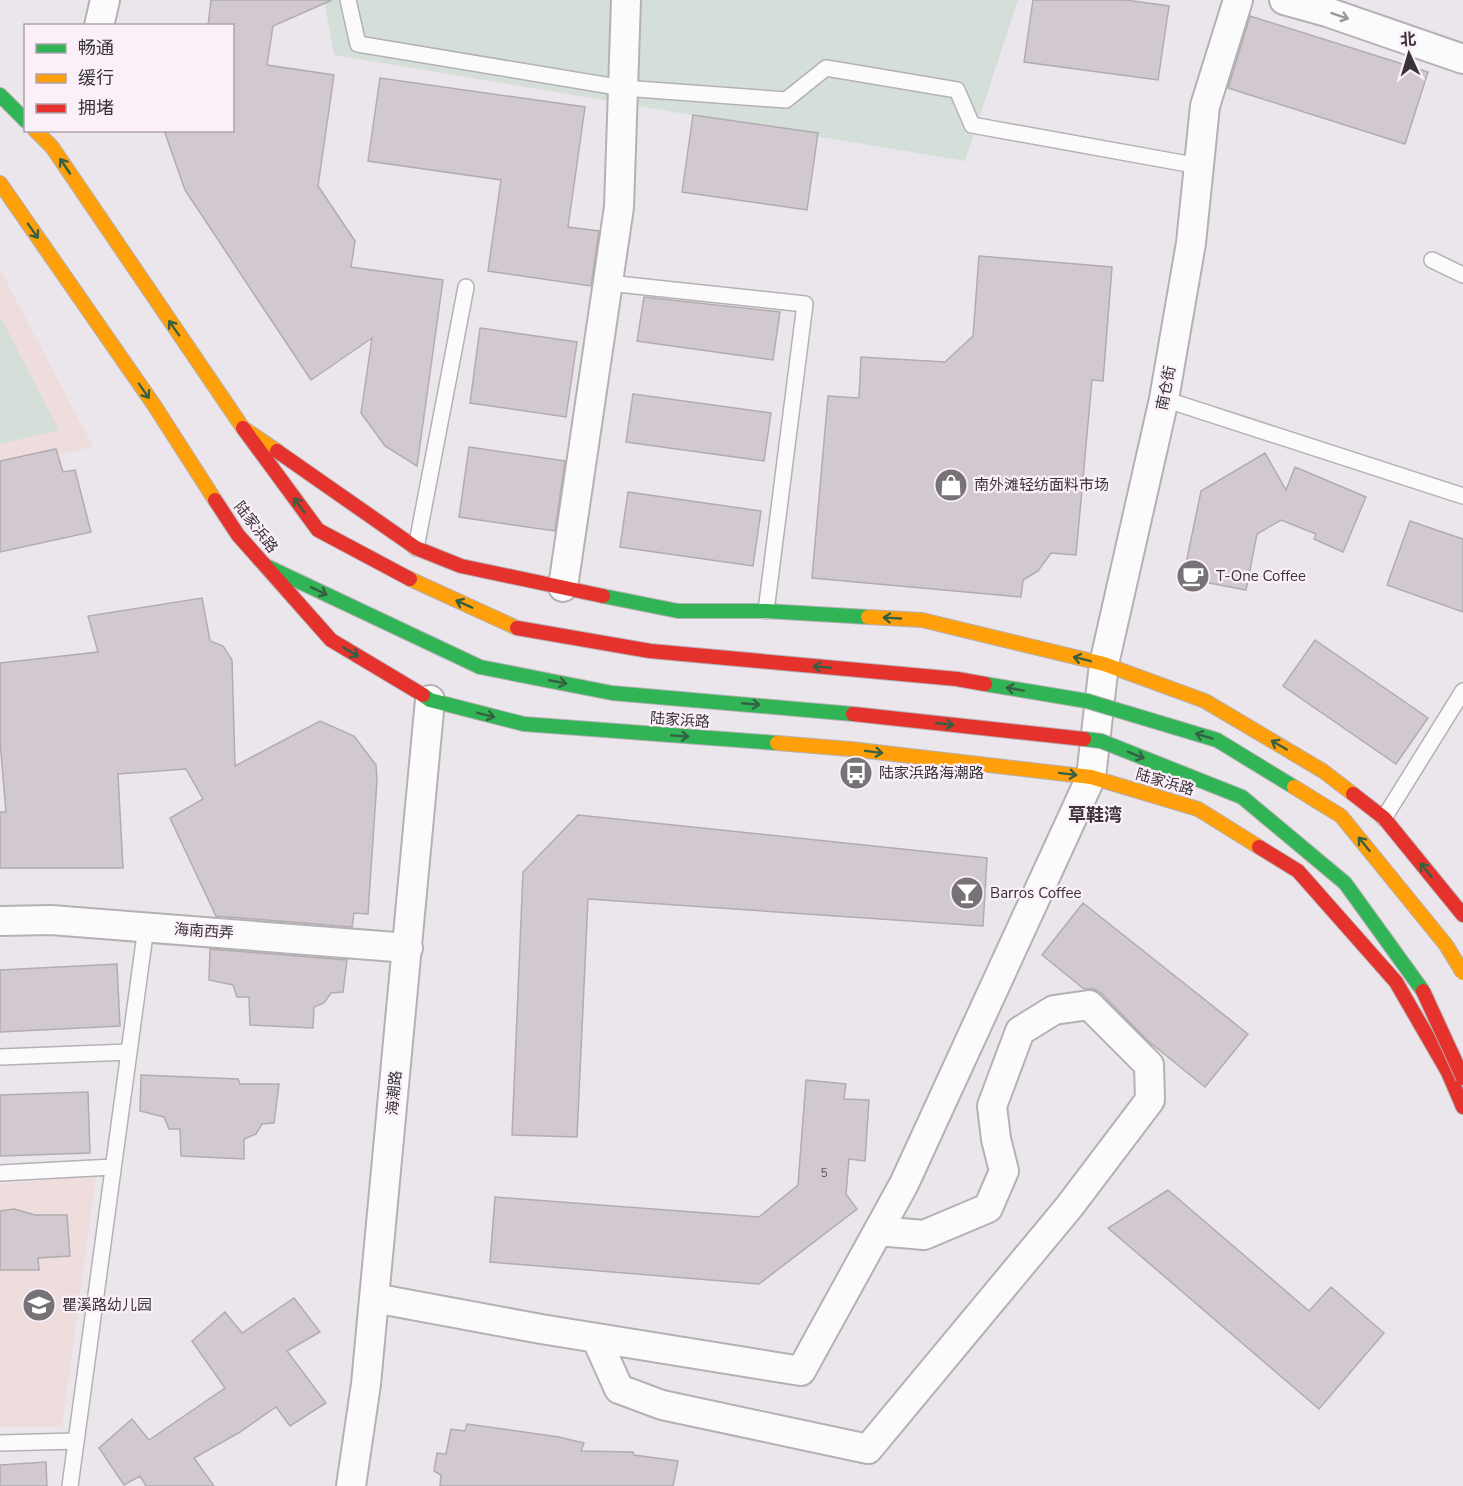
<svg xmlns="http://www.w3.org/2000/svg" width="1463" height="1486" viewBox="0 0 1463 1486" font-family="'Nunito Sans','Noto Sans SC',sans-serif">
<rect width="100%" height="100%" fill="#ebe6eb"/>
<path fill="#eedddc" d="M0 269 93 447 0 469Z
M96 1176 62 1427H0V1184Z"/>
<path fill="#d4dfda" d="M324 0H1018L965 161 334 55Z
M0 316 59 430 0 444Z"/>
<path fill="#d1c9cf" stroke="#b0acaf" stroke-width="1.5" d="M211 0H332L273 26 267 65 334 75 318 186 355 241 351 267 443 280 417 466 385 446 361 413 372 338 311 380 185 190 164 130H232V26H208Z
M1033 0H1126L1169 6 1158 80 1024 62Z
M1250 16 1428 72 1405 144 1228 88Z
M380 78 585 107 568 227 599 231 591 286 488 271 501 180 368 161Z
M693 115 818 133 807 210 682 192Z
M979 256 1112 267 1103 381 1092 380 1076 555 1051 553 1038 571 1023 580 1021 597 812 578 828 396 859 398 861 357 945 362 973 336Z
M644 297 780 312 773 360 637 341Z
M480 328 577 342 566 417 470 403Z
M633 394 771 413 764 461 626 442Z
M469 447 565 461 555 531 459 517Z
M56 449 63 472 75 470 91 532 0 552V461Z
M1265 453 1286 490 1295 467 1366 497 1343 552 1314 539 1316 534 1281 520 1257 534 1246 590 1183 578 1201 491Z
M628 492 761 511 753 566 620 547Z
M1410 521 1463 539V612L1387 585Z
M202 598 210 641 223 646 232 660 235 766 320 721 354 736 376 765 377 780 368 914 354 913 352 927 216 916 170 818 203 799 186 769 118 774 123 868H0V812H6L0 741V663L98 652 88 616Z
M1315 640 1428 718 1396 764 1283 686Z
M578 815 987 858 983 926 588 899 577 1137 512 1135 523 872Z
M1083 903 1248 1034 1205 1087 1147 1040 1101 993 1094 989H1084L1042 955Z
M210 949 347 960 343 992 331 993 324 1003 314 1007 313 1028 250 1025 249 997H237L233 985 209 980Z
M117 964 120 1026 0 1032V970Z
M141 1075 238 1079 240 1084H279L274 1123 262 1124 256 1134 244 1139V1159L181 1156 180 1129H169L164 1117 140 1111Z
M806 1080 846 1084 844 1099 869 1100 865 1161 849 1159 846 1194 857 1209 759 1284 490 1262 495 1197 759 1217 798 1185Z
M88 1092 90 1153 0 1156V1095Z
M1168 1190 1309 1311 1331 1287 1384 1333 1319 1409 1108 1228Z
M14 1209 35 1215H67L70 1256 38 1258 39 1270H0V1211Z
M294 1298 320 1332 287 1351 326 1403 290 1426 276 1407 240 1432 194 1458 214 1486H146L140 1476 124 1485 99 1448 132 1419 149 1440 225 1388 192 1341 225 1312 242 1333Z
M467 1424 559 1437 584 1443 581 1451 633 1452 634 1455 678 1461 673 1486H440L441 1475 434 1471 437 1453 446 1454 451 1429 465 1431Z
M46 1462 47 1486H0V1465Z"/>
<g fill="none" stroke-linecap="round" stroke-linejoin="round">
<g stroke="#b5b0b4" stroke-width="18">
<path id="lane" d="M348 0 358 44 623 88 786 100 826 68 957 90 972 125 1199 166
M1432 260 1463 275
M608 283 805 304 766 611
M1164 399 1463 496
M416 548 466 287
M1384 818 1463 691
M0 1057 129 1052
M0 1173 113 1167
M0 1443 76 1441
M70 1486 146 927"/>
</g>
<g stroke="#b5b0b4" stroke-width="32">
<path id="street" d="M1284 0 1327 12 1463 59
M99 26 105 0
M563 587 619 207 626 0
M0 921 51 920 408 948
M374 1298 541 1329 801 1371 904 1184 1091 777 1104 664 1164 399 1191 243 1205 106 1238 0
M596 1338 619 1389 662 1405 868 1449 1069 1207 1150 1100 1149 1065 1089 1005 1054 1010 1020 1031 992 1106 996 1139 1004 1171 988 1208 924 1235 878 1231
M351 1486 366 1384 430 700"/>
</g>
<g stroke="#b5b0b4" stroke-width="16">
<path id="fast" d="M0 95 26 121
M266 566 480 667
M603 596 678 611H766L868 617
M423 695 430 700 524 724 777 743"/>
</g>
<g stroke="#b5b0b4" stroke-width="16">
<path id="slow" d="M35 130 52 147 243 428 277 451
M0 183 154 405 215 500
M410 579 517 628
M868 617 922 620 1104 664 1205 701 1323 771 1353 794
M777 743 850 749 1091 777 1198 809 1259 847"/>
</g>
<g stroke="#b5b0b4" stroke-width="16">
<path id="jam" d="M243 428 318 530 410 579
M277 451 416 548 461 566 603 596
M215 500 238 535 331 640 423 695
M1353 794 1384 818 1463 915
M1259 847 1298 871 1396 982 1448 1072 1463 1107"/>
</g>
<use href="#lane" stroke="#fcfbfc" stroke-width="15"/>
<use href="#street" stroke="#fcfbfc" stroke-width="28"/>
<use href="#fast" stroke="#30b455" stroke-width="14"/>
<use href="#slow" stroke="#ff9f0a" stroke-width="14"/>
<use href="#jam" stroke="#e5322d" stroke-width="14"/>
<g stroke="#b5b0b4" stroke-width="16" stroke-linecap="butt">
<path id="fast-bridge" d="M480 667 612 693 853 714
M985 684 1087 701 1217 740 1294 787
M1084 739 1101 741 1242 797 1345 883 1423 991"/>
</g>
<g stroke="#b5b0b4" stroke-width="16" stroke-linecap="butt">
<path id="slow-bridge" d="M1294 787 1341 816 1446 945 1463 973"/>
</g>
<g stroke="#b5b0b4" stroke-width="16" stroke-linecap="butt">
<path id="jam-bridge" d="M517 628 650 651 957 679 985 684
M853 714 1084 739
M1423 991 1463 1078"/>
</g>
<use href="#fast-bridge" stroke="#30b455" stroke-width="14"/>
<use href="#slow-bridge" stroke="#ff9f0a" stroke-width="14"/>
<use href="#jam-bridge" stroke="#e5322d" stroke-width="14"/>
</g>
<defs><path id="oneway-shaft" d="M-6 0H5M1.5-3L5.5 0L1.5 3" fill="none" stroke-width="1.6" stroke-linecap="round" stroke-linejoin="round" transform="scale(1.5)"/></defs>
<use stroke="#9a979a" href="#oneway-shaft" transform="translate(1340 16) rotate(19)"/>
<g stroke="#356042">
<use href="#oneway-shaft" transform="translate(65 166) rotate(-124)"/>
<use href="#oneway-shaft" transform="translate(33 231) rotate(55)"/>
<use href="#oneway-shaft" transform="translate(174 328) rotate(-125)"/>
<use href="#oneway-shaft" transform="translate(144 391) rotate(55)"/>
<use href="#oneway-shaft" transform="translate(299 505) rotate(-126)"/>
<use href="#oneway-shaft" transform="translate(319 591) rotate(25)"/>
<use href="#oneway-shaft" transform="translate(464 604) rotate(-156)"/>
<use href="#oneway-shaft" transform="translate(892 618) rotate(-177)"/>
<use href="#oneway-shaft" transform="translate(351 652) rotate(31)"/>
<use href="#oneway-shaft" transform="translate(1082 659) rotate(-166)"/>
<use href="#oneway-shaft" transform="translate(822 667) rotate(-175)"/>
<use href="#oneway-shaft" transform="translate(558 682) rotate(11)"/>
<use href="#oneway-shaft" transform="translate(1015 689) rotate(-170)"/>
<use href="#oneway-shaft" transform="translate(751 704) rotate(5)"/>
<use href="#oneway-shaft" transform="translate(486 715) rotate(14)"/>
<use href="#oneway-shaft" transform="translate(945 724) rotate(6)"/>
<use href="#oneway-shaft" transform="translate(680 736) rotate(4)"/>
<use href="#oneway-shaft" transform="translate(1204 736) rotate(-163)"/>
<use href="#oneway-shaft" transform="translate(1279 745) rotate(-150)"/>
<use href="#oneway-shaft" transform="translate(874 752) rotate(7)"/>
<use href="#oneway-shaft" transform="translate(1136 755) rotate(22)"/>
<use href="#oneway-shaft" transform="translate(1068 774) rotate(7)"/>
<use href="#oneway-shaft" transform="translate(1364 844) rotate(-129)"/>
<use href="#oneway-shaft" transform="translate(1426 870) rotate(-129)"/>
</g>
<defs>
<g id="shop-disc" transform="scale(1.725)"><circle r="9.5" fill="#767276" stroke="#fbf0fa"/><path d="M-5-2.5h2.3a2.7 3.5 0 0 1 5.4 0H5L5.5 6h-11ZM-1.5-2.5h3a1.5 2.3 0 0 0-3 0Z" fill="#fff"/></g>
<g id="cafe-disc" transform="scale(1.725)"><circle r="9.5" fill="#767276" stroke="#fbf0fa"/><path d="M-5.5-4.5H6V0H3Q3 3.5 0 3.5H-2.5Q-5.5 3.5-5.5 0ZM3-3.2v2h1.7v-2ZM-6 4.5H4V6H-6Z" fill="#fff"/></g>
<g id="bus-disc" transform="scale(1.725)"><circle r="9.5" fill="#767276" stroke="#fbf0fa"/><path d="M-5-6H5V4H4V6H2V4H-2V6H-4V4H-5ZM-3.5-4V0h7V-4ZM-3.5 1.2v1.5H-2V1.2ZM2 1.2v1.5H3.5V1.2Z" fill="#fff"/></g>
<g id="bar-disc" transform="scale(1.725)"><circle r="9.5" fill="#767276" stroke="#fbf0fa"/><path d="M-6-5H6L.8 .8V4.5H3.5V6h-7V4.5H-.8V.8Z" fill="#fff"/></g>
<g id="school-disc" transform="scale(1.725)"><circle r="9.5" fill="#767276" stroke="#fbf0fa"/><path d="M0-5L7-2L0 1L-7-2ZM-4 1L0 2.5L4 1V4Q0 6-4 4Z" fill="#fff"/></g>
</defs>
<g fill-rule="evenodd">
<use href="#shop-disc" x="951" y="485"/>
<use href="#cafe-disc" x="1193" y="576"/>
<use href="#bus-disc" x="856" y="773"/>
<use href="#bar-disc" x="967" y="893"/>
<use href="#school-disc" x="39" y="1305"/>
</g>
<g text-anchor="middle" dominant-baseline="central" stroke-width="4.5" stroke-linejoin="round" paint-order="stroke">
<g font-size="12" fill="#5e585d">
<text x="824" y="1173">5</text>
</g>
<g font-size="15" fill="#373337" stroke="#fbf0fa">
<text transform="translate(1166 388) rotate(-79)">南仓街</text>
<text transform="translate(256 527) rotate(52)">陆家浜路</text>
<text transform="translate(680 720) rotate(4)">陆家浜路</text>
<text transform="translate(1165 782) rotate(16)">陆家浜路</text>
<text transform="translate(204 931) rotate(4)">海南西弄</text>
<text transform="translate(394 1093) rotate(-85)">海潮路</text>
</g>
<g font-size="15" fill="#373337" stroke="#fbf0fa" text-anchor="start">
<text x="974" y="485">南外滩轻纺面料市场</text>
<text x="1216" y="576">T-One Coffee</text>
<text x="879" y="773">陆家浜路海潮路</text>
<text x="990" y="893">Barros Coffee</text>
<text x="62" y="1305">瞿溪路幼儿园</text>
</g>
<g font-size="18" font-weight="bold" fill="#3e353d" stroke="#fbf0fa">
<text x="1095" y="815">草鞋湾</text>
</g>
</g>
<rect x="24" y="24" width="210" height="108" fill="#fbf0fa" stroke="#ada4ac" stroke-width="1.5"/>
<rect x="36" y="44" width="30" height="9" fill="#30b455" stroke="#ada4ac" stroke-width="1.5"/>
<text x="78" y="54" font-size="18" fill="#373337">畅通</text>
<rect x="36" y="74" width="30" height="9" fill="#ff9f0a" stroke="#ada4ac" stroke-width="1.5"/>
<text x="78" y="84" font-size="18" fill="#373337">缓行</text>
<rect x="36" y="104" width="30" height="9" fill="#e5322d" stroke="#ada4ac" stroke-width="1.5"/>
<text x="78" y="114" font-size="18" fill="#373337">拥堵</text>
<g transform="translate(1409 54) rotate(356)" stroke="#fbf0fa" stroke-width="4.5" paint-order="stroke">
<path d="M0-4.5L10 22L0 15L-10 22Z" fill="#373337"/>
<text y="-9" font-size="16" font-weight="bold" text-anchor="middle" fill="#373337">北</text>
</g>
</svg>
